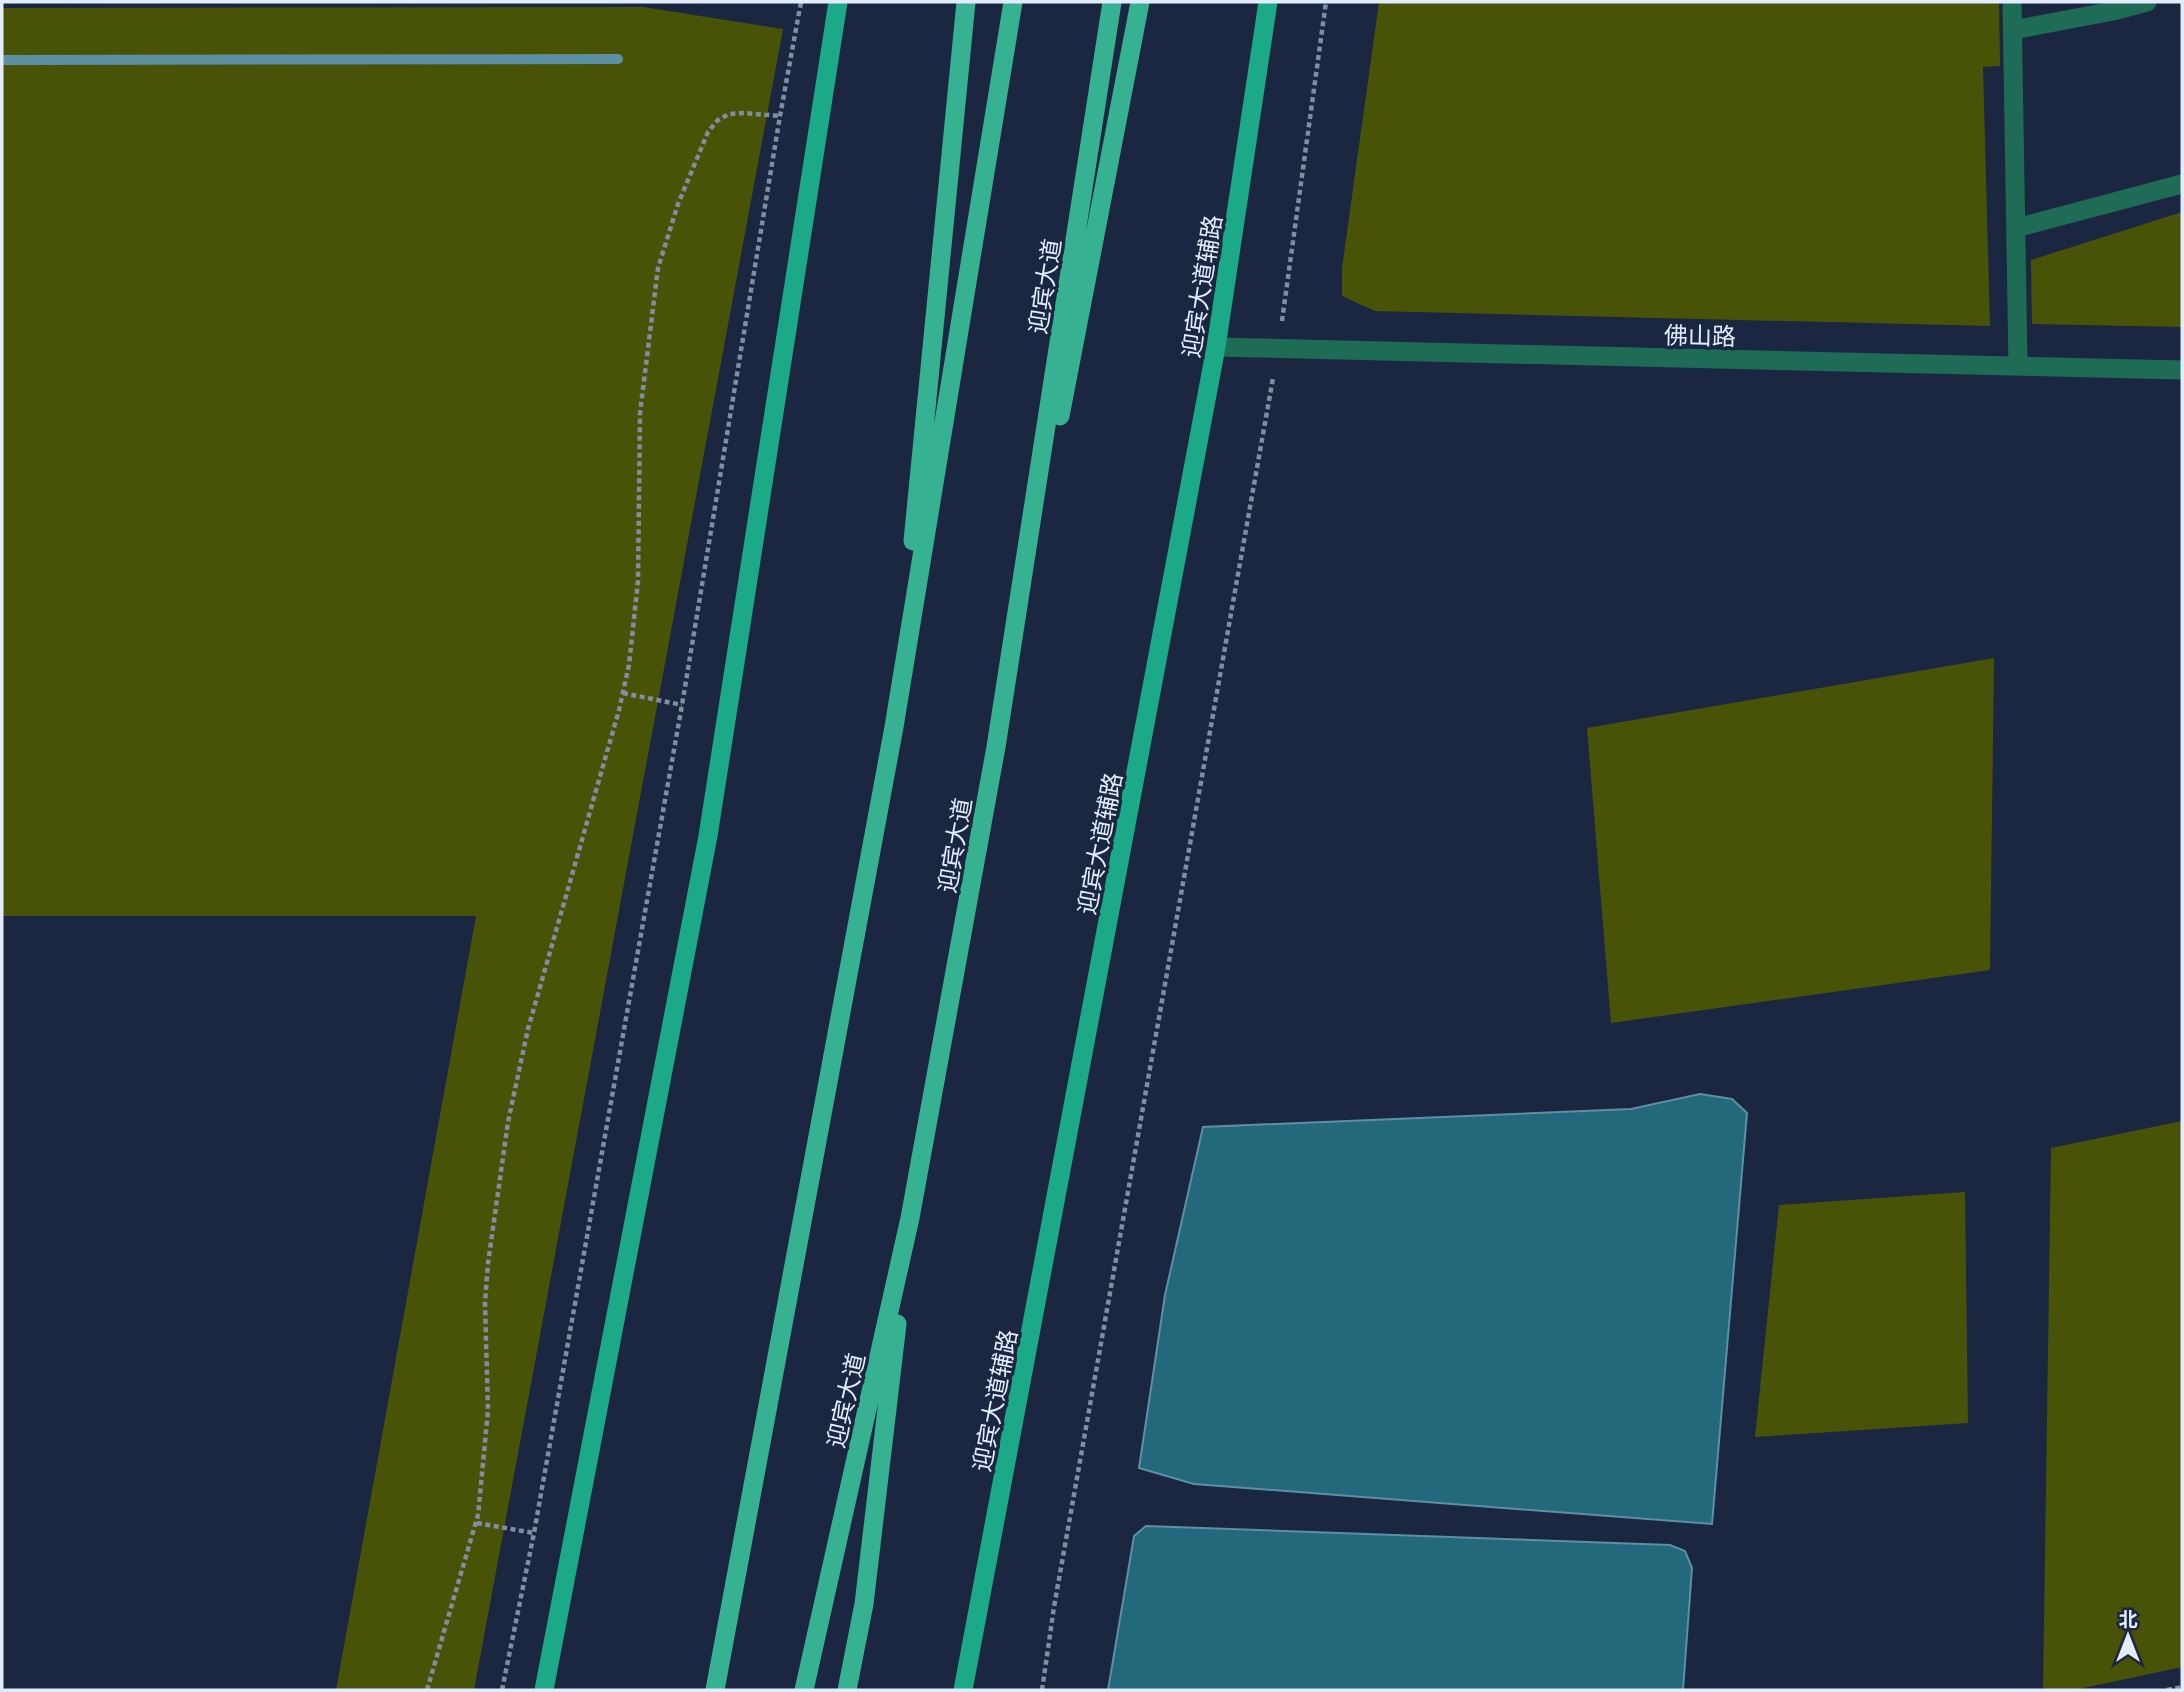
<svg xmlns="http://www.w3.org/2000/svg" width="2184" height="1692" viewBox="0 0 2184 1692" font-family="Georgia,'Noto Sans SC',serif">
<rect width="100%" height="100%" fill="#1b2740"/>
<path fill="#485308" d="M1379 2H1999L2000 66 1983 67 1990 326 1375 311 1342 296V268Z
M643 7 783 29 474 1690H336L476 916H2V8Z
M2182 212V327L2032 324 2031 260Z
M1994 658 1990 970 1611 1023 1587 728Z
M2182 1121V1667L2074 1690H2043L2051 1148Z
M1965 1192 1968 1423 1755 1437 1779 1205Z"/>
<path fill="#24687b" stroke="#5d90a2" stroke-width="2" d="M1700 1094 1732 1099 1747 1113 1712 1524 1194 1484 1139 1468 1165 1295 1203 1127 1631 1109Z
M1146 1526 1670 1545 1685 1551 1692 1568 1683 1690H1108L1134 1536Z"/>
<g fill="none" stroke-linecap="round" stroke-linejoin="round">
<path stroke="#5d90a2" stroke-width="10" d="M2 60 618 59"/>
<path stroke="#828da1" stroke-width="4.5" stroke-dasharray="5 3.5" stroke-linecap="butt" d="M1282 321 1326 2
M623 693 682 705
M477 1523 534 1533
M427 1690 478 1515 488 1411 485 1303 488 1263 508 1122 528 1029 619 710 629 665 638 581 640 413 658 268 678 204 708 132 718 120 729 114 744 113 780 116
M502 1690 534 1533 682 705 780 116 801 2
M1042 1690 1054 1607 1273 378
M2167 1690 2182 1687"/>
<path stroke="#1e6c56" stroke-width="19" d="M2012 2 2018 366
M2013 30 2113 11 2147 2
M2016 228 2182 184
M1216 347 2182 370"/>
<path stroke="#1ba987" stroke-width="19" d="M544 1690 708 836 838 2
M963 1690 1216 347 1268 2"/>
<path stroke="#36b292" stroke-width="19" d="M1060 416 1140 2
M913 541 966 2
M715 1690 894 727 1013 2
M804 1690 910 1218 996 747 1112 2
M847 1690 864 1604 897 1324"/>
</g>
<g text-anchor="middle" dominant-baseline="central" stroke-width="7" stroke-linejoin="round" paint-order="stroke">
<g font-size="24" fill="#e3ecfd" stroke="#1b2740">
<text transform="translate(1043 286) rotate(-81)">迎宾大道</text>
<text transform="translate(1200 286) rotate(-81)">迎宾大道辅路</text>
<text transform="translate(1700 334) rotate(1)">佛山路</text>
<text transform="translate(1098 843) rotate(-79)">迎宾大道辅路</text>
<text transform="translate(953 845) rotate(-80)">迎宾大道</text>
<text transform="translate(844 1400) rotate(-77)">迎宾大道</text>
<text transform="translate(993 1400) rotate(-79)">迎宾大道辅路</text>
</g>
</g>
<rect width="2184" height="1692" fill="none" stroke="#e3ecfd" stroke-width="7"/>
<g transform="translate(2128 1636)" stroke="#1b2740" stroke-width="5" paint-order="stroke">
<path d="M0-5L12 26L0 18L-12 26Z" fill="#e3ecfd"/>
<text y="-10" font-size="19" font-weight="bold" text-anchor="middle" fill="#e3ecfd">北</text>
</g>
</svg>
